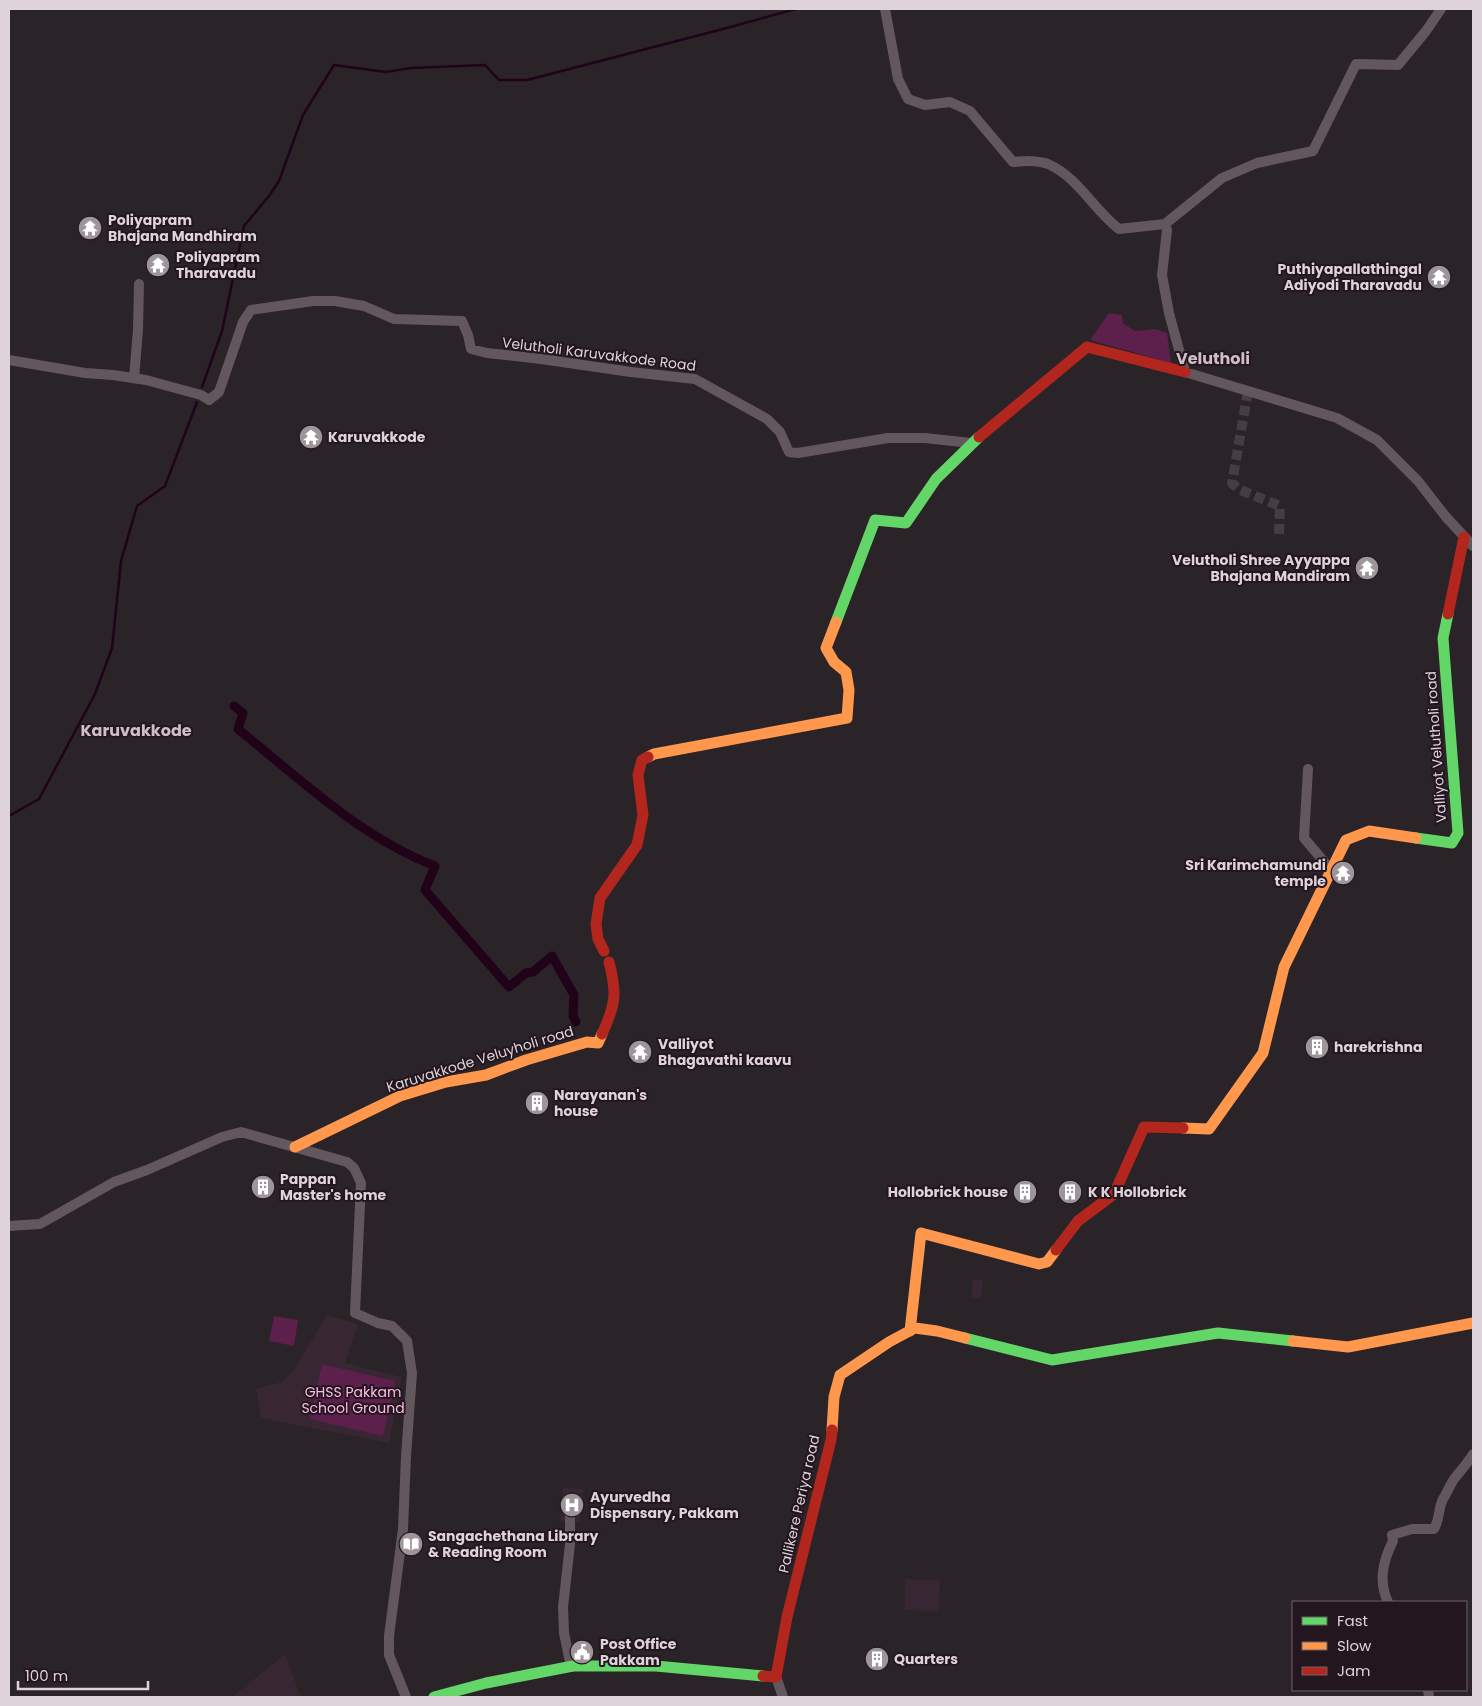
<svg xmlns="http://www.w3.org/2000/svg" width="1482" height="1706" viewBox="0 0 1482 1706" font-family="Poppins,sans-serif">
<rect width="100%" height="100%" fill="#2a2328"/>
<path fill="#382632" d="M973 1279 983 1280 981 1298 971 1297Z
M327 1315 358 1324 345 1363 402 1377 389 1443 261 1418 256 1389 281 1382 293 1371Z
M563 1487 583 1489 580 1523 560 1521Z
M905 1579 940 1580 939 1611 905 1610Z
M285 1654 301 1697H232Z"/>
<path fill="#5d1f4c" d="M1109 313 1122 315 1123 323 1135 331 1155 329 1167 333 1171 363 1090 340Z
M274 1316 298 1320 294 1346 269 1341Z
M322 1364 395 1381 383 1436 310 1419Z"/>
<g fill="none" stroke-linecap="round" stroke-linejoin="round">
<path stroke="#210319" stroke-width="2.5" d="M202 387 222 331 244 226 269 196 279 181 303 115 334 65 386 72 411 68 485 65 499 80H527L723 29 796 9
M9 816 39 799 95 694 112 648 121 561 137 506 165 486 197 402"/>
<path stroke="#210319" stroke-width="9" d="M234 706 243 713 238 729C300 779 360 837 435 866L425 890 509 987 526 973 533 972 552 956 574 995 573 1016 576 1022"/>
<path stroke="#453d43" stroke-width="10" stroke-dasharray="10 5" stroke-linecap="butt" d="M1248 391 1232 483 1238 489 1280 506 1279 536"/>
<path stroke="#63575e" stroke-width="10" d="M885 9 898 79 908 99 925 105 950 102 970 111 1013 162C1025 161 1037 160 1048 164 1078 177 1094 210 1119 229L1165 224
M1441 9 1426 31 1398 65 1356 64 1313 151 1257 163 1222 178 1165 224 1167 230 1162 275 1169 313 1185 372 1337 418 1377 440 1418 481 1446 517 1473 546
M9 360 85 373 113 375 146 380 201 395 209 400 219 392 243 322 251 310 313 301H335L364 306 394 319 462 321 468 335 471 349 487 353 541 359 631 372 695 379 767 419 780 432 789 452 798 453 888 438H925L971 443
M134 378 138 330 139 284
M1308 769 1304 838 1331 870
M9 1226 40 1224 114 1182 147 1170 222 1137 241 1132 347 1162 354 1168 361 1183 355 1313 378 1323 392 1326 407 1341 412 1373 406 1456 403 1529 389 1636V1655L406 1697
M570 1516V1544L563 1607 564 1633 571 1667
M1388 1602C1378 1581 1383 1561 1393 1541L1392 1535 1412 1529H1434C1440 1519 1438 1509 1443 1499 1447 1493 1450 1485 1454 1479 1461 1470 1468 1463 1473 1454
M776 1677 783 1697
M1428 1690 1429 1697"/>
<path stroke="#63d668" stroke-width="11" d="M836 622 875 520 906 523 936 479 979 437
M1416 838 1452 843 1458 833 1443 638 1448 614
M965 1338 1052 1360 1218 1333 1293 1341
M434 1697 486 1683 573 1666H656L763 1676"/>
<path stroke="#ff974d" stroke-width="11" d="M648 757 654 754 847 718 849 690 846 672 834 662 826 648 836 622
M1183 1128 1209 1129 1263 1053 1284 967 1346 840 1369 831 1416 838
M295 1147 400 1096 446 1082 486 1075 526 1060 587 1042 598 1043 602 1034
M910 1331 921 1233 1039 1264 1047 1262 1056 1250
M1293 1341 1348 1347 1473 1323
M832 1430 834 1397 840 1375 889 1342 915 1328 937 1331 965 1338"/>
<path stroke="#b3261e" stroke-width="11" d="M979 437 1087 347 1185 372
M1448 614 1464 537
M604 951 598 939 596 924 600 898 637 845 643 815 638 775 642 760 648 757
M602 1034C616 1004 617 993 609 962
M1056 1250 1078 1221 1114 1194 1144 1127 1183 1128
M763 1676 776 1677 787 1617 831 1440 832 1430"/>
</g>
<defs>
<g id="temple-disc" transform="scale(1.25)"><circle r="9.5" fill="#9e959b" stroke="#23161f"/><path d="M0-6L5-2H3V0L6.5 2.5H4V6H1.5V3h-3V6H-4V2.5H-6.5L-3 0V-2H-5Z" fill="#fff"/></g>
<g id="building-disc" transform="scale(1.25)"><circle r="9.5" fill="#9e959b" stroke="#23161f"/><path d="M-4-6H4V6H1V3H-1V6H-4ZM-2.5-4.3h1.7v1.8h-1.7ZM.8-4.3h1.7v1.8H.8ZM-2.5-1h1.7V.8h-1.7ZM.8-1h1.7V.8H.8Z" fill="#fff"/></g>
<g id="hospital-disc" transform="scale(1.25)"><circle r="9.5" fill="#9e959b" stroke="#23161f"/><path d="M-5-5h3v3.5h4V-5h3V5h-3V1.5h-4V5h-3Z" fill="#fff"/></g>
<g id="library-disc" transform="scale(1.25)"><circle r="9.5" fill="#9e959b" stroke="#23161f"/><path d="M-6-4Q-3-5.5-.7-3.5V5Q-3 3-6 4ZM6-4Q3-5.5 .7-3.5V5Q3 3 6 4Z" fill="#fff"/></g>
<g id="civic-disc" transform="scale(1.25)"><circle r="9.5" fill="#9e959b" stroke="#23161f"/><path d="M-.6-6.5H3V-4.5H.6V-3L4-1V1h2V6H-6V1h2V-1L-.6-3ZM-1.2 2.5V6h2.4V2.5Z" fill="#fff"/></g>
</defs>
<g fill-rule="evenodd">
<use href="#temple-disc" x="90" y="228"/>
<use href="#temple-disc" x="158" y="265"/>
<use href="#temple-disc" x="1439" y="277"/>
<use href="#temple-disc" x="311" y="437"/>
<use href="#temple-disc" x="1367" y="568"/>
<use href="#temple-disc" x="1343" y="873"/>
<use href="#building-disc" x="1317" y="1047"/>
<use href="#temple-disc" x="640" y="1052"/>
<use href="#building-disc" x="537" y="1103"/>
<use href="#building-disc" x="263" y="1187"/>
<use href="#building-disc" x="1025" y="1192"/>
<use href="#building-disc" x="1070" y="1192"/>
<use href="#hospital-disc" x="572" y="1505"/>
<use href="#library-disc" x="411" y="1544"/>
<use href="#civic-disc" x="582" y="1652"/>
<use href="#building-disc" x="877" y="1659"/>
</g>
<g text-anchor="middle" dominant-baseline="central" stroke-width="4" stroke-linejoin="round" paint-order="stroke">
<g font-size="14" font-weight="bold" fill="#ddd3d9" stroke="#23161f" text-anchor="start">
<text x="108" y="220">Poliyapram<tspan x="108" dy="16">Bhajana Mandhiram</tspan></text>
<text x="176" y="257">Poliyapram<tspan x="176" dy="16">Tharavadu</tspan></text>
<text x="1422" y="269" text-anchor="end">Puthiyapallathingal<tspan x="1422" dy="16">Adiyodi Tharavadu</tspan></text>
<text x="328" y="437">Karuvakkode</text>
<text x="1350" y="560" text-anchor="end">Velutholi Shree Ayyappa<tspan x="1350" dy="16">Bhajana Mandiram</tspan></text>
<text x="1326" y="865" text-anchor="end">Sri Karimchamundi<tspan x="1326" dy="16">temple</tspan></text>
<text x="658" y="1044">Valliyot<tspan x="658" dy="16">Bhagavathi kaavu</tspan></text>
<text x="1334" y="1047">harekrishna</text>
<text x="554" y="1095">Narayanan's<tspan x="554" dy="16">house</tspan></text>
<text x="280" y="1179">Pappan<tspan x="280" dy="16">Master's home</tspan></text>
<text x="1008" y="1192" text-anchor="end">Hollobrick house</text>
<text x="1088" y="1192">K K Hollobrick</text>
<text x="590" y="1497">Ayurvedha<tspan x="590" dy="16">Dispensary, Pakkam</tspan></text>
<text x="428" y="1536">Sangachethana Library<tspan x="428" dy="16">&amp; Reading Room</tspan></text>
<text x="600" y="1644">Post Office<tspan x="600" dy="16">Pakkam</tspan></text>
<text x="894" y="1659">Quarters</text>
</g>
<g font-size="14" fill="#ddd3d9" stroke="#23161f">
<text transform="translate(599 354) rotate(7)">Velutholi Karuvakkode Road</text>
<text transform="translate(1436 747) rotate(-94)">Valliyot Velutholi road</text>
<text transform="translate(480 1059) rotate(-17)">Karuvakkode Veluyholi road</text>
<text transform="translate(799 1504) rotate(-77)">Pallikere Periya road</text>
</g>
<g font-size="14" fill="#febae7" stroke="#23161f">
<text x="353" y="1392">GHSS Pakkam<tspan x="353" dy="16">School Ground</tspan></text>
</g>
<g font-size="16" font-weight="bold" fill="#cfbdc8" stroke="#23161f">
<text x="1213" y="358">Velutholi</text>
<text x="136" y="730">Karuvakkode</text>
</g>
</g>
<rect width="1482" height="1706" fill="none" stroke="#ddd3d9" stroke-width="20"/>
<rect x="1292" y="1601" width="175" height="90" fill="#23161f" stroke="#6d6269"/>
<rect x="1302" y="1617" width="25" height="8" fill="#63d668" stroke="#6d6269"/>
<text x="1337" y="1626" font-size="15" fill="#ddd3d9">Fast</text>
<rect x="1302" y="1642" width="25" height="8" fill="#ff974d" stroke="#6d6269"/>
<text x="1337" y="1651" font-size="15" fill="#ddd3d9">Slow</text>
<rect x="1302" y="1667" width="25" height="8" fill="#b3261e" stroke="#6d6269"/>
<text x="1337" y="1676" font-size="15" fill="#ddd3d9">Jam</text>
<path d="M18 1681v8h130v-8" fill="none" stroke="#ddd3d9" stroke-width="2.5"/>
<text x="25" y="1681" font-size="15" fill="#ddd3d9" stroke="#23161f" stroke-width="4" paint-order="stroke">100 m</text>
</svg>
